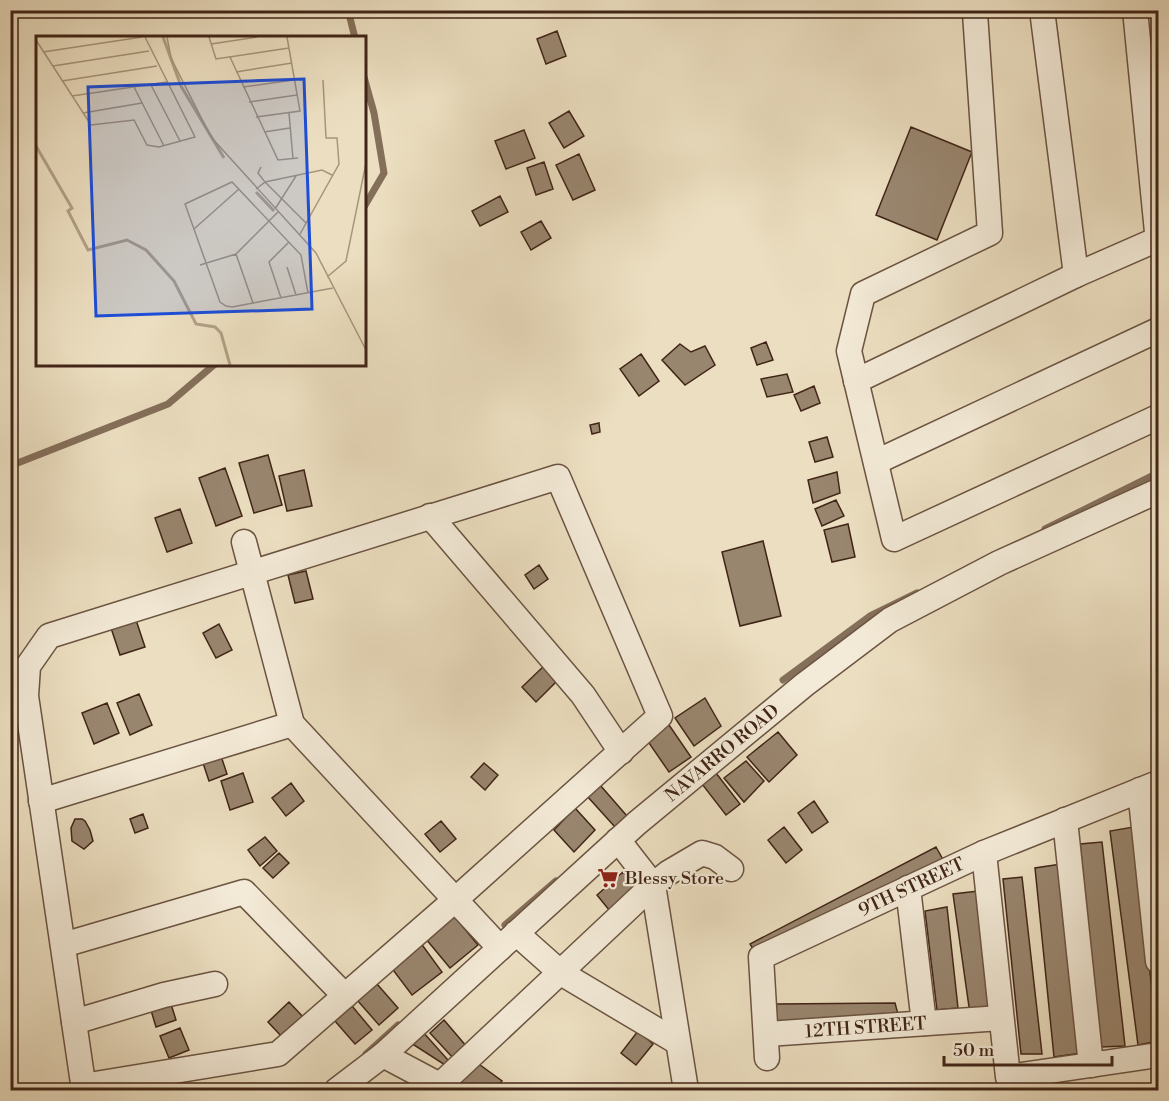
<svg xmlns="http://www.w3.org/2000/svg" width="1169" height="1101" viewBox="0 0 1169 1101" font-family="'Libre Bodoni',serif">
<rect width="100%" height="100%" fill="#ecdfc1"/>
<filter id="stains"><feTurbulence type="fractalNoise" baseFrequency=".00333" numOctaves="4"/><feColorMatrix values="0 0 0 0 .2 0 0 0 0 .09 0 0 0 0 .02 0 0 0 .5 -.17"/></filter>
<radialGradient id="worn" r=".72"><stop offset=".6" stop-color="#630" stop-opacity="0"/><stop offset="1" stop-color="#630" stop-opacity=".3"/></radialGradient>
<g fill="none" stroke-linecap="round" stroke-linejoin="round">
<path stroke="#846f5a" stroke-width="7" d="M348 10 355 38
M364 77 374 113 384 173 364 207
M10 466 168 404 215 364
M1045 529 1158 473
M783 680 870 616 917 593
M505 925 556 881
M366 1054 398 1025"/>
</g>
<path fill="#99866f" stroke="#402517" stroke-width="1.5" d="M557 31 566 56 546 64 537 39Z
M569 111 584 136 564 148 549 123Z
M911 127 972 152 937 240 876 215Z
M524 130 535 158 506 169 495 141Z
M579 154 595 190 573 200 556 165Z
M544 162 553 189 536 195 527 168Z
M500 196 508 212 480 226 472 211Z
M541 221 551 238 531 250 521 232Z
M766 342 773 360 757 365 751 348Z
M680 344 691 352 705 346 715 365 685 385 662 360Z
M641 354 659 381 639 396 620 369Z
M787 374 793 392 767 397 761 379Z
M814 386 820 403 801 411 794 395Z
M599 423 600 432 592 434 590 425Z
M827 437 833 457 815 462 809 442Z
M268 455 282 505 254 513 239 463Z
M225 468 242 516 216 526 199 478Z
M304 470 312 506 287 511 279 476Z
M837 472 840 493 813 503 808 480Z
M836 500 844 516 822 526 815 509Z
M180 509 192 543 167 552 155 518Z
M848 524 855 557 832 562 824 530Z
M763 541 781 616 740 626 722 552Z
M539 565 548 579 534 589 525 575Z
M306 571 313 599 295 603 288 575Z
M135 617 145 647 120 655 110 625Z
M219 624 232 650 216 658 203 633Z
M545 665 559 679 536 702 522 687Z
M139 694 152 725 130 735 117 703Z
M705 698 721 726 694 746 675 718Z
M107 703 119 733 94 744 82 713Z
M669 725 691 757 669 772 647 740Z
M778 732 797 755 769 782 747 757Z
M220 753 227 774 209 781 202 760Z
M746 761 764 781 744 802 724 778Z
M484 763 498 775 485 790 471 777Z
M243 773 253 802 230 810 221 781Z
M716 773 740 804 726 815 702 784Z
M291 783 304 801 286 816 272 798Z
M600 785 627 816 615 827 587 796Z
M814 801 828 822 812 833 798 813Z
M575 808 595 830 574 852 554 830Z
M143 814 148 828 135 833 130 819Z
M75 819H82L85 821 90 830 93 841 84 849 72 841 71 828Z
M441 821 456 839 440 852 425 834Z
M784 827 802 850 786 863 768 840Z
M1133 827 1158 1041 1138 1045 1110 831Z
M265 837 277 851 260 866 248 850Z
M1102 842 1125 1046 1101 1047 1080 844Z
M936 847 946 865 757 955 750 944Z
M279 853 289 863 273 878 263 868Z
M1061 864 1082 1053 1054 1057 1035 868Z
M623 872 641 892 614 916 597 895Z
M1022 877 1042 1054H1021L1003 879Z
M978 891 991 1013 970 1014 953 894Z
M947 907 958 1008 937 1010 925 911Z
M454 916 478 945 450 968 426 939Z
M420 942 442 972 412 995 390 966Z
M377 984 398 1008 379 1025 358 1001Z
M170 1001 176 1020 156 1027 150 1007Z
M289 1002 305 1019 284 1039 268 1022Z
M895 1003 900 1022 775 1025 776 1004Z
M352 1006 372 1030 355 1044 335 1021Z
M444 1020 467 1047 454 1059 430 1033Z
M180 1028 189 1050 169 1058 160 1036Z
M422 1031 448 1060 445 1065 411 1043Z
M638 1031 653 1044 636 1065 621 1053Z
M476 1062 502 1081 496 1090H469L460 1084Z
M764 1087V1090H733Z
M847 1088 848 1090H811V1089Z"/>
<g fill="none" stroke-linecap="round" stroke-linejoin="round">
<g stroke="#6b5442" stroke-width="27">
<g id="minor">
<path d="M978 10 975 13 990 233 863 294 849 351 894 539 1158 417"/>
<path d="M1042 10 1076 275"/>
<path d="M1135 10 1158 242"/>
<path d="M856 381 1076 275 1158 239"/>
<path d="M876 462 1158 330"/>
<path d="M430 516 583 695 621 752"/>
<path d="M244 542 292 724 500 948"/>
<path d="M1140 790 1158 961"/>
<path d="M41 801 292 724"/>
<path d="M1065 820 1091 1065"/>
<path d="M618 840 653 885 668 873 702 853 715 857 731 869"/>
<path d="M984 853 1008 1077 1158 1055"/>
<path d="M653 885 686 1090"/>
<path d="M908 888 924 1023"/>
<path d="M516 933 561 973 677 1042"/>
<path d="M63 945 244 892 345 996"/>
<path d="M74 1022 164 995 215 984"/>
<path id="s1" d="M767 1034 1001 1018"/>
<path d="M383 1055 449 1090"/>
<path id="s2" d="M767 1058 761 957 984 853 1158 783"/>
<path d="M440 1085 653 885"/>
<path d="M83 1086 278 1054 455 900 660 716 558 477 49 636 28 666 26 696 84 1090"/>
<path id="s3" d="M337 1090 383 1055 637 823 804 685 890 620 999 563 1158 491"/>
</g>
</g>
<use href="#minor" stroke="#f3ead7" stroke-width="24"/>
</g>
<defs>
<g id="supermarket-bare" transform="scale(1.62)"><path d="M-6-5.5h2.5l.6 2H6L4.5 2H-2.5L-4.4-4H-6ZM-1.5 3.2a1.3 1.3 0 1 0 .1 0ZM3 3.2a1.3 1.3 0 1 0 .1 0Z" fill="#8f2418" stroke="#f3ead7" stroke-width="2.5" paint-order="stroke"/></g>
</defs>
<g fill-rule="evenodd">
<use href="#supermarket-bare" x="608" y="878"/>
</g>
<g text-anchor="middle" dominant-baseline="central" stroke-width="4.5" stroke-linejoin="round" paint-order="stroke">
<g font-size="18" fill="#402517" stroke="#f3ead7">
<text stroke="none"><textPath href="#s3" startOffset="512">NAVARRO ROAD</textPath></text>
<text stroke="none"><textPath href="#s2" startOffset="267">9TH STREET</textPath></text>
<text stroke="none"><textPath href="#s1" startOffset="99">12TH STREET</textPath></text>
</g>
<g font-size="18" fill="#402517" stroke="#f3ead7" text-anchor="start">
<text x="625" y="878">Blessy Store</text>
</g>
</g>
<g transform="translate(36 36)">
<rect width="330" height="330" fill="#ecdfc1"/>
<path fill="none" stroke="#b2a087" stroke-width="3" d="M127 1 145 50 188 122M0 110 36 172 32 175 52 214 91 204 110 214 138 245 160 288 179 291 185 297 194 329M220 156 238 175"/>
<path fill="none" stroke="#a7957d" stroke-width="1.5" d="M131 1 135 22 175 101 280 217 330 314M173 1 180 23 253 12M0 4 55 89 98 84 111 109 123 111 159 101 109 1M175 8 221 1M7 16 106 1M194 21 242 124 262 122M17 30 113 15M200 36 256 27M26 45 121 30M115 49 144 105M98 51 128 110M207 51 258 44M36 60 131 46M213 66 261 59M47 77 106 67M253 77 257 123M220 81 264 75 251 1M228 96 254 92M229 146 286 134 296 139M229 146 270 187M220 153 229 146 222 137 225 131M239 173 260 140M158 193 203 153M264 198 303 128 301 102H290L287 44M200 218 217 267M164 229 200 218 242 176M251 231 260 259M291 241 310 225 330 127M272 257 265 219 196 146 149 168 184 266 190 270 196 271 297 252M245 262 233 226 253 206"/>
<path fill="#1d4ed8" fill-opacity="0.15" stroke="#1d4ed8" stroke-width="3" d="M268 43 276 273 60 280 52 51Z"/>
<rect width="330" height="330" fill="none" stroke="#402517" stroke-width="3"/>
</g>
<rect width="1169" height="1101" fill="none" stroke="#ecdfc1" stroke-width="36"/>
<rect x="12" y="12" width="1145" height="1077" fill="none" stroke="#402517" stroke-width="3"/>
<rect x="18" y="18" width="1133" height="1065" fill="none" stroke="#402517" stroke-width="1.5"/>
<path d="M944 1056v9h168v-9" fill="none" stroke="#402517" stroke-width="3"/>
<text x="953" y="1056" font-size="18" fill="#402517" stroke="#f3ead7" stroke-width="4.5" paint-order="stroke">50 m</text>
<rect width="100%" height="100%" filter="url(#stains)"/>
<rect width="100%" height="100%" fill="url(#worn)"/>
</svg>
